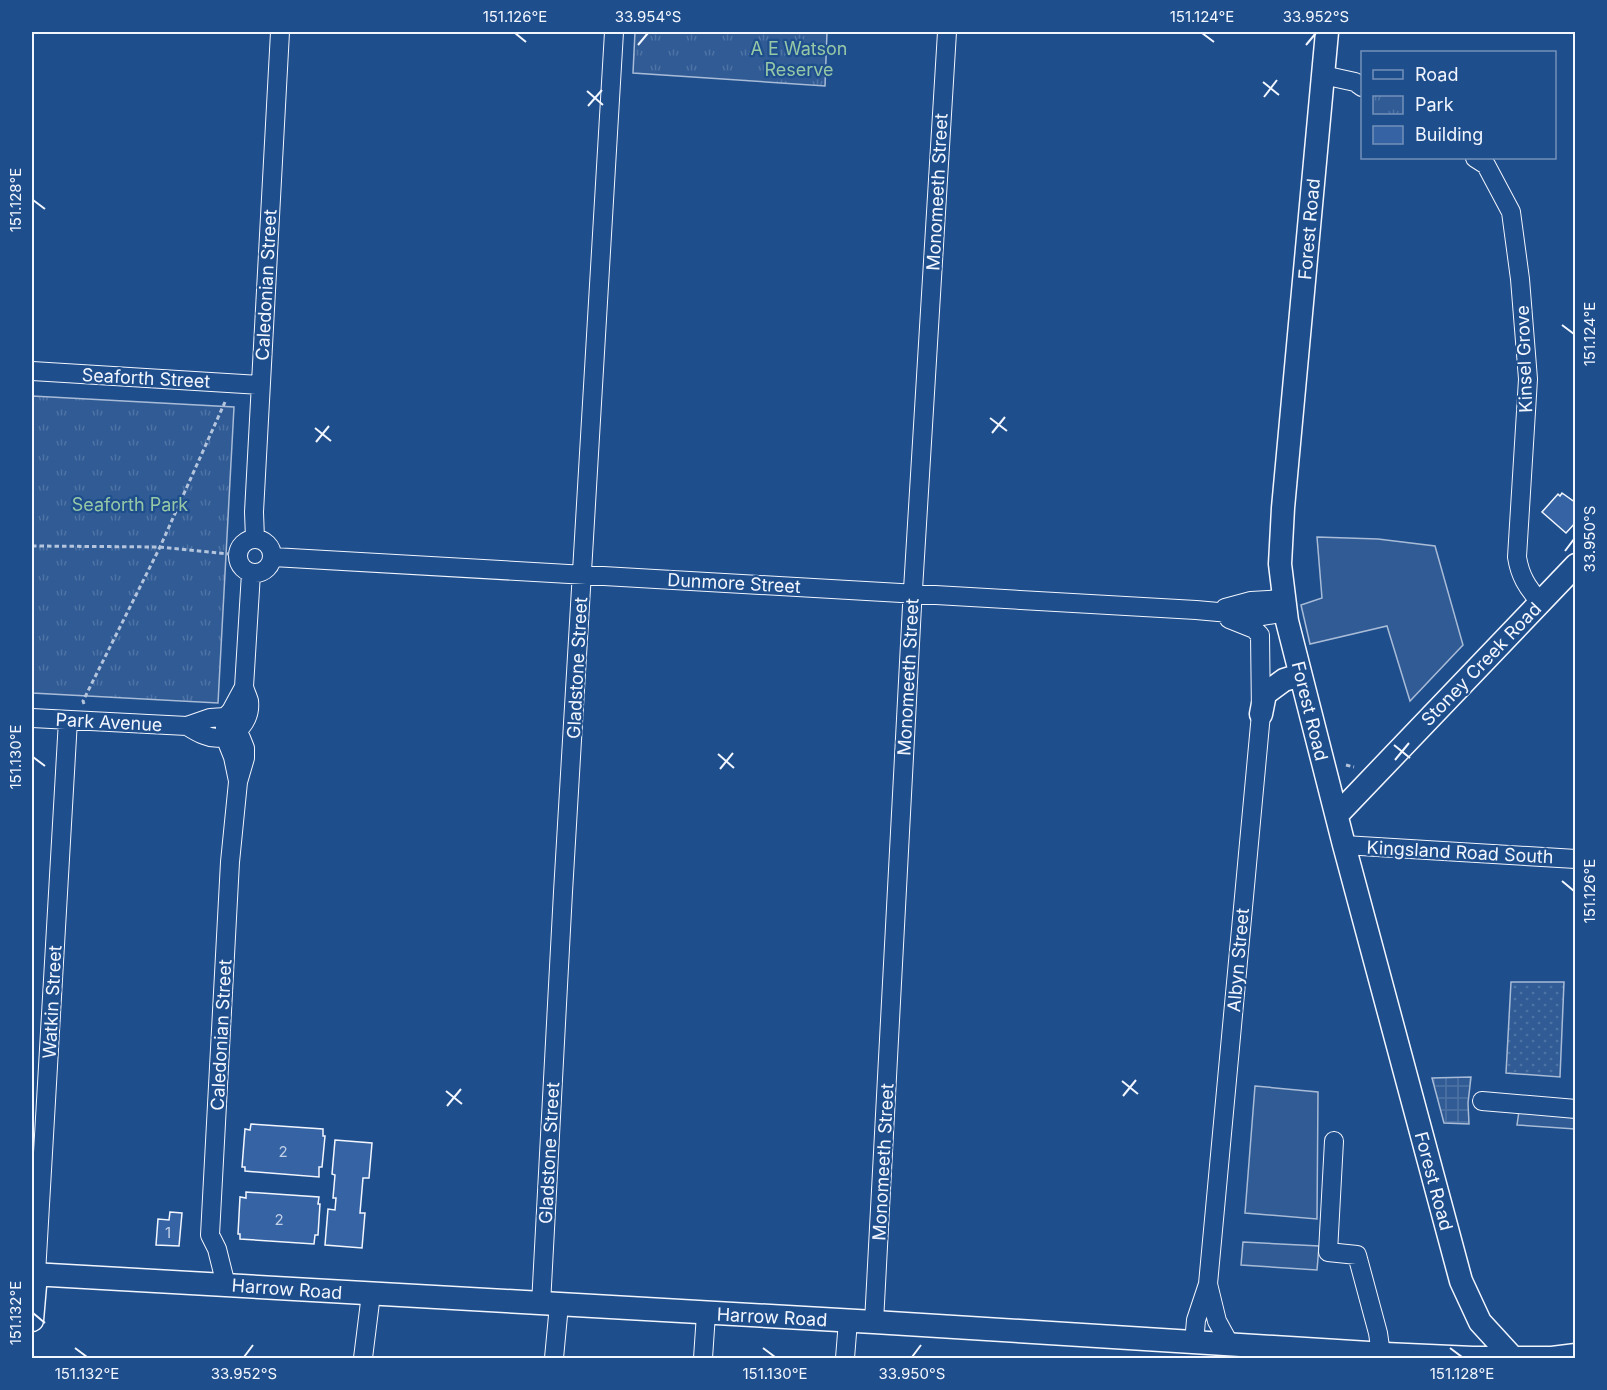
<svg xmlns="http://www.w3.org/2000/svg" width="1607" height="1390" viewBox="0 0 1607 1390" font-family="Inter,sans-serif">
<defs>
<pattern id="grass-dots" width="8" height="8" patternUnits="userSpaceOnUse" patternTransform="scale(1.5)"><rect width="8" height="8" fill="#305b95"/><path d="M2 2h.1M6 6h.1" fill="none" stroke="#4e73a5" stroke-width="1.8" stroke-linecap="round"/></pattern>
<pattern id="park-tufts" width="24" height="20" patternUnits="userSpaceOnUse" patternTransform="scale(1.5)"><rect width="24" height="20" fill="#305b95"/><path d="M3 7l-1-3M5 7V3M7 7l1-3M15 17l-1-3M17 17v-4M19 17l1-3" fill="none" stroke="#4e73a5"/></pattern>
<pattern id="plaza-grid" width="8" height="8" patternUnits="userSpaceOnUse" patternTransform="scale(1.5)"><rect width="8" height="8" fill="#305b95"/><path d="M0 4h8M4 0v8" fill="none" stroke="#4e73a5"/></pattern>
</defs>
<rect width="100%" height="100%" fill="#1f4e8c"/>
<path fill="url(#grass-dots)" stroke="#a8bbd7" stroke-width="1.5" d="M1511 982H1564L1560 1077 1506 1073Z"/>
<path fill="url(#park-tufts)" stroke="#a8bbd7" stroke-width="1.5" d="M635 32H827L825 86 633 73Z
M32 396 234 407 218 703 32 693Z"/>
<path fill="#305b95" stroke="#a8bbd7" stroke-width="1.5" d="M1317 537 1378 539 1435 546 1463 645 1410 701 1387 626 1310 644 1301 605 1322 598Z
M1255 1086 1318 1092 1317 1219 1245 1213Z
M1520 1104 1575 1109V1129L1517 1125Z
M1243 1242 1319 1246 1317 1270 1241 1265Z"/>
<path fill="url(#plaza-grid)" stroke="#a8bbd7" stroke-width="1.5" d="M1471 1077 1468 1103 1469 1124 1444 1123 1432 1078Z"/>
<path fill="#3563a3" stroke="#f2f6ff" stroke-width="1.5" d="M1562 493 1576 503V522L1566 533 1542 512 1558 494 1560 496Z
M251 1124 323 1129V1136H325L322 1167H319V1177L245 1171V1167H242L245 1129 250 1130Z
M335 1140 372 1143 369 1178H363L360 1213H365L362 1248 325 1245 328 1209 335 1210 336 1198H333L335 1175 332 1174Z
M246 1192 319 1197 318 1204H320L318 1235H315L314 1244 240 1239V1234H238L240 1197 246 1198Z
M170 1212 182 1213 179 1246 156 1245 158 1219 169 1220Z"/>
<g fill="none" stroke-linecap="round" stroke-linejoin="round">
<g stroke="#f2f6ff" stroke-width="20">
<path id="minor" d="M1323 75 1355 82 1362 87
M1475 158 1486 165 1511 212 1520 279 1528 379 1517 557C1520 576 1527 587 1540 602
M32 371 260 385
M238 556a17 17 0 1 1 34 0a17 17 0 1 1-34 0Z
M255 539 254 512 280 32
M273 557 1196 610 1263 616 1286 612
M1225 608 1251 601 1283 599
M225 717 241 738 245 748V758L238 782 230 862 210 1235 217 1249 226 1285
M32 718 187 726 210 718 225 717
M187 726C192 729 198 733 204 735 227 745 252 726 249 701 248 697 245 691 244 687L251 573
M238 781 233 757 225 737V717L231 711 244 687
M1344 845 1576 859
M1482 1101 1576 1109
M1334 1141 1328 1252 1357 1255 1378 1333 1381 1354
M36 1274 68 720
M1208 1284 1217 1321 1230 1345
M541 1304 563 892 614 32
M874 1322 912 606 947 32
M1194 1343 1196 1320 1208 1284 1261 714 1260 635 1254 629 1229 619
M363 1358 371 1294
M554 1358 559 1305
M703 1358 706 1314
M845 1358 848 1321"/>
</g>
<g stroke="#f2f6ff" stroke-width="25">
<path id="major" d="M1327 32 1283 508 1280 564 1287 621 1344 845 1461 1281 1480 1322 1513 1358
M1261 714 1265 694 1284 680 1300 675
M1337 815 1576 565
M32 1274 874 1322 1385 1354 1473 1358H1552L1576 1355
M32 1320 36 1274"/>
</g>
<path stroke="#b3c4dc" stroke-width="3" stroke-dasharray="4.5 3" stroke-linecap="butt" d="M32 546 160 547 238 555
M84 704 83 701 160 547 225 402
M1346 765 1354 767"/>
<use href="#minor" stroke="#1f4e8c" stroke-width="18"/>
<use href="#major" stroke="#1f4e8c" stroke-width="22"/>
</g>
<path fill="none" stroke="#f2f6ff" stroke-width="2" d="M515 33 526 42M1202 33 1214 42M638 45 648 33M1306 45 1316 33M1263 82 1279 95M587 91 603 105M1264 97 1277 80M588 106 602 90M33 200 45 209M1562 325 1574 334M990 418 1007 431M315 428 331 441M992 433 1005 417M316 442 329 426M1565 551 1574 539M1394 745 1410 758M718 754 734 768M33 757 45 766M1395 760 1409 743M720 769 733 753M1562 881 1574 891M1122 1081 1138 1094M446 1091 462 1104M1123 1096 1136 1080M447 1106 461 1089M33 1313 45 1323M75 1348 87 1357M763 1348 775 1357M1450 1348 1462 1357M244 1357 253 1345M912 1357 921 1345"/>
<g text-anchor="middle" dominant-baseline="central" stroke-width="4.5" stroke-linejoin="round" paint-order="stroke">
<g font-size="15" fill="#c3d1e8">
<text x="283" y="1151">2</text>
<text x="279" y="1219">2</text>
<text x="168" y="1232">1</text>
</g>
<g font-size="18" fill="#97c8a6" stroke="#1f4e8c">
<text x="799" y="48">A E Watson<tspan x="799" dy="21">Reserve</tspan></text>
<text x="130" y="504">Seaforth Park</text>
</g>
<g font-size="18" fill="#f2f6ff" stroke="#1f4e8c">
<text transform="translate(937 192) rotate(-87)">Monomeeth Street</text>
<text transform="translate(1309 229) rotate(-85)">Forest Road</text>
<text transform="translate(266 285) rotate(-87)">Caledonian Street</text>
<text transform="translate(1524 359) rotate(-92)">Kinsel Grove</text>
<text transform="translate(146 378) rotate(3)">Seaforth Street</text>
<text transform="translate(734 583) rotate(3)">Dunmore Street</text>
<text transform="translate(1481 664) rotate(-46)">Stoney Creek Road</text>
<text transform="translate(577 668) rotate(-87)">Gladstone Street</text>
<text transform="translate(908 677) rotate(-87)">Monomeeth Street</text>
<text transform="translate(1310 711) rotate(76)">Forest Road</text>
<text transform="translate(109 722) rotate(3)">Park Avenue</text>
<text transform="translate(1460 852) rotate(3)">Kingsland Road South</text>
<text transform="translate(1238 960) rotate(-85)">Albyn Street</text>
<text transform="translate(52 1002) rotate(-87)">Watkin Street</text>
<text transform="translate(221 1035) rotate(-87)">Caledonian Street</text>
<text transform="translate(549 1153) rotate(-87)">Gladstone Street</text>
<text transform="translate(883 1162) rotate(-87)">Monomeeth Street</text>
<text transform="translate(1434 1181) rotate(75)">Forest Road</text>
<text transform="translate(287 1289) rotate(4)">Harrow Road</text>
<text transform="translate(772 1317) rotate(3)">Harrow Road</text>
</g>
</g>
<rect width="1607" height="1390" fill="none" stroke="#1f4e8c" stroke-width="66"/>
<rect x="1361" y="51" width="195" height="108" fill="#1f4e8c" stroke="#7391ba" stroke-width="1.5"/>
<rect x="1373" y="70" width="30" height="9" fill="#1f4e8c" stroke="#7391ba" stroke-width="1.5"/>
<text x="1415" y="81" font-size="18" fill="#f2f6ff">Road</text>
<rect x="1373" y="96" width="30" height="18" fill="url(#park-tufts)" stroke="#7391ba" stroke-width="1.5"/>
<text x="1415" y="111" font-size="18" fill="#f2f6ff">Park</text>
<rect x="1373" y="126" width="30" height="18" fill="#3563a3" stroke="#7391ba" stroke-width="1.5"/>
<text x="1415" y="141" font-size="18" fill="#f2f6ff">Building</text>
<rect x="33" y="33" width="1541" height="1324" fill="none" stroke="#f2f6ff" stroke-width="2"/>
<g font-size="15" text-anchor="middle" fill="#f2f6ff">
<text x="515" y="22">151.126°E</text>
<text x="648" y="22">33.954°S</text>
<text x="1202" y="22">151.124°E</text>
<text x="1316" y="22">33.952°S</text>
<text transform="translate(16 200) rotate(-90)" y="5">151.128°E</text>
<text transform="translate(1590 334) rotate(-90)" y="5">151.124°E</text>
<text transform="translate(1590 539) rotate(-90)" y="5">33.950°S</text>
<text transform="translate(16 757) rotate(-90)" y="5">151.130°E</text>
<text transform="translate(1590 891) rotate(-90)" y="5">151.126°E</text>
<text transform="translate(16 1313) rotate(-90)" y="5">151.132°E</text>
<text x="87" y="1379">151.132°E</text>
<text x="244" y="1379">33.952°S</text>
<text x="775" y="1379">151.130°E</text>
<text x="912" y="1379">33.950°S</text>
<text x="1462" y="1379">151.128°E</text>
</g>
</svg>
